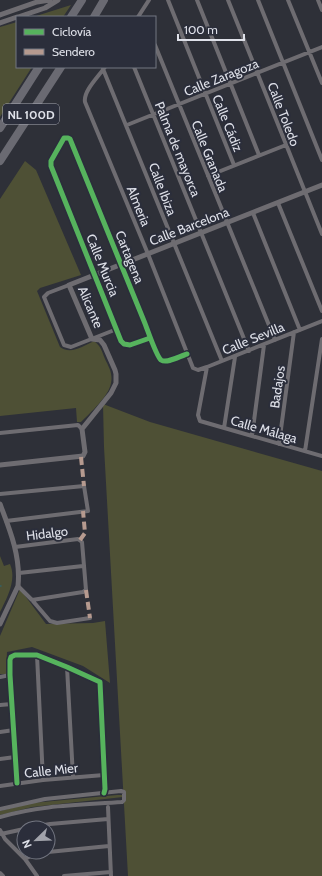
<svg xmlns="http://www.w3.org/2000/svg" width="322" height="876" viewBox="0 0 322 876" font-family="Cabin,sans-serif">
<rect width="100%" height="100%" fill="#2e3038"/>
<path fill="#4e5035" d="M71 5 63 17H33Z
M17 22V67H32L0 117V27Z
M25 161 36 170 81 275 40 288 37 291 60 347C71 355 83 346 94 341 101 346 102 352 105 359 109 367 113 374 111 383 109 396 90 413 81 422H77L76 408 0 416V199Z
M103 404 150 422 322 471V876H128L104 447Z
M0 556 4 566 10 564C17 580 7 598 0 612Z
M20 589 46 624 93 623 105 621 110 683 83 666 32 647 7 652 6 674H0V636Z
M117 795H122L123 797 32 807 0 815V811L32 803Z"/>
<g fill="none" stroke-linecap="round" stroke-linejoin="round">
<path stroke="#346166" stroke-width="1.5" d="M0 586H1"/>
<path stroke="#6e6c71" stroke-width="4" d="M168 0 234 165
M197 0 259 155
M228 0 322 234
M258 0 322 160
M288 0 322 83
M318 0 322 10
M138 17 149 0
M155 45 275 340
M105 67C99 76 83 91 85 102L148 254 193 368 198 370 207 367 322 321
M134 67 249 351
M103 69 222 361
M127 125 322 47
M208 176 286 145
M278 203 322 311
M253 213 300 330
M69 285 48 293 44 297 64 345 71 347 117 329
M150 338 130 345 124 344 121 341 51 166V161L64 138H68L70 139C95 200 119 260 144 321 147 328 156 356 161 360 167 364 180 356 187 354
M207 367 198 415 200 421 322 456
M224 428 235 357
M0 433 78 425 82 429
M252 436 264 345
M279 444 294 332
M305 451 322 339
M0 494 84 486 88 511 6 521
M15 547 78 539 82 542 86 590 83 592 32 600
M19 573 83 566
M18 586 32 600 50 621 57 623 90 618
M37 655 43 780
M67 667 73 777
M0 677 10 675
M0 705 12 704
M0 732 14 730
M0 759 15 757
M17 783 10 675V660L11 657 15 655H37L67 667 100 682 105 789 104 793
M0 786 43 780 104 775
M108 807 111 876
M0 809 45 799 121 791 124 792V800L122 802C81 805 40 805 0 817
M27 828 50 824 108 819
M0 830 5 839 25 859 37 876
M1 834 24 829
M48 852 109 846
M25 859 34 854 45 852
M0 873 3 876
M64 876 111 872"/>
<path stroke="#6e6c71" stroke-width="5" d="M0 15 37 2 50 0
M18 17 45 8 58 0
M0 23 17 17
M0 465 83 456 85 452 82 429 111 393 116 383V374L115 370 104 345 100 340 92 339 69 285 322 185
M0 504C10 530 21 557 18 586L0 624"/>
<path stroke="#6a6a72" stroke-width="8" d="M71 17 82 0
M94 17 104 0
M0 128 39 67
M0 161 61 67"/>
<path stroke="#b69a8f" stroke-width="4" stroke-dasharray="8 4" stroke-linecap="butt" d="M81 457 84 486
M80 540 85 533 83 511
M86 590 90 618"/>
<g stroke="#2b2e3b" stroke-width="8">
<path id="cycleway" d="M150 338 130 345 124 344 121 341 51 166V161L64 138H68L70 139C95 200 119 260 144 321 147 328 156 356 161 360 167 364 180 356 187 354
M17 783 10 675V660L11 657 15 655H37L67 667 100 682 105 789 104 793"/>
</g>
<use href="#cycleway" stroke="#56b35d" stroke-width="5"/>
</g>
<g text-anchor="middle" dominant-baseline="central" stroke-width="4" stroke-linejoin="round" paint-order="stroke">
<rect fill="#2b2e3b" stroke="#a9abb5" stroke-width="1" x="3" y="104" width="56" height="20" rx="3"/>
<g font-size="12" font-weight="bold" fill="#dfe1e9">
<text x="31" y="114">NL 100D</text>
</g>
<g font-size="13" fill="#dfe1e9" stroke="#2b2e3b">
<text transform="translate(221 77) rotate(-22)">Calle Zaragoza</text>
<text transform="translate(284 114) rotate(69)">Calle Toledo</text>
<text transform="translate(228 123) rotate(68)">Calle Cádiz</text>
<text transform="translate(178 149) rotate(68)">Palma de mayorca</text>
<text transform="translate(210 156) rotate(68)">Calle Granada</text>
<text transform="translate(163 189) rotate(69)">Calle Ibiza</text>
<text transform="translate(139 206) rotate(68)">Almeria</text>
<text transform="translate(189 226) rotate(-21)">Calle Barcelona</text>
<text transform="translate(130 257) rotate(68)">Cartagena</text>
<text transform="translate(103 265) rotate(68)">Calle Murcia</text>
<text transform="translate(91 307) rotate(67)">Alicante</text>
<text transform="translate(253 338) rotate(-22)">Calle Sevilla</text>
<text transform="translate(277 387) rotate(-82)">Badajos</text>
<text transform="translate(264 429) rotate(16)">Calle Málaga</text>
<text transform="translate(47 533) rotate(-7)">Hidalgo</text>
<text transform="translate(51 770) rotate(-6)">Calle Mier</text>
</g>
</g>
<rect x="16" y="16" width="140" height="52" fill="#2b2e3b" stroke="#737681"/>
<rect x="24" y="29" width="20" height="6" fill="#56b35d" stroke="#737681"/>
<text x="52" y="36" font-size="12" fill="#dfe1e9">Ciclovía</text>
<rect x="24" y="49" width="20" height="6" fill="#b69a8f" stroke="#737681"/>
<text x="52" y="56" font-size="12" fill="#dfe1e9">Sendero</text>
<g transform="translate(36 840) rotate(247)"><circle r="19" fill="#2b2e3b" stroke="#737681"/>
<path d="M0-3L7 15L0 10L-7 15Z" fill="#a1a3ab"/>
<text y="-6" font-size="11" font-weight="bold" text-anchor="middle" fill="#dfe1e9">N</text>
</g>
<path d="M178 34v6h66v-6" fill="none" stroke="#dfe1e9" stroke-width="2"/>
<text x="184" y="34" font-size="12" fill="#dfe1e9" stroke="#2b2e3b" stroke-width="3" paint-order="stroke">100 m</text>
</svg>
